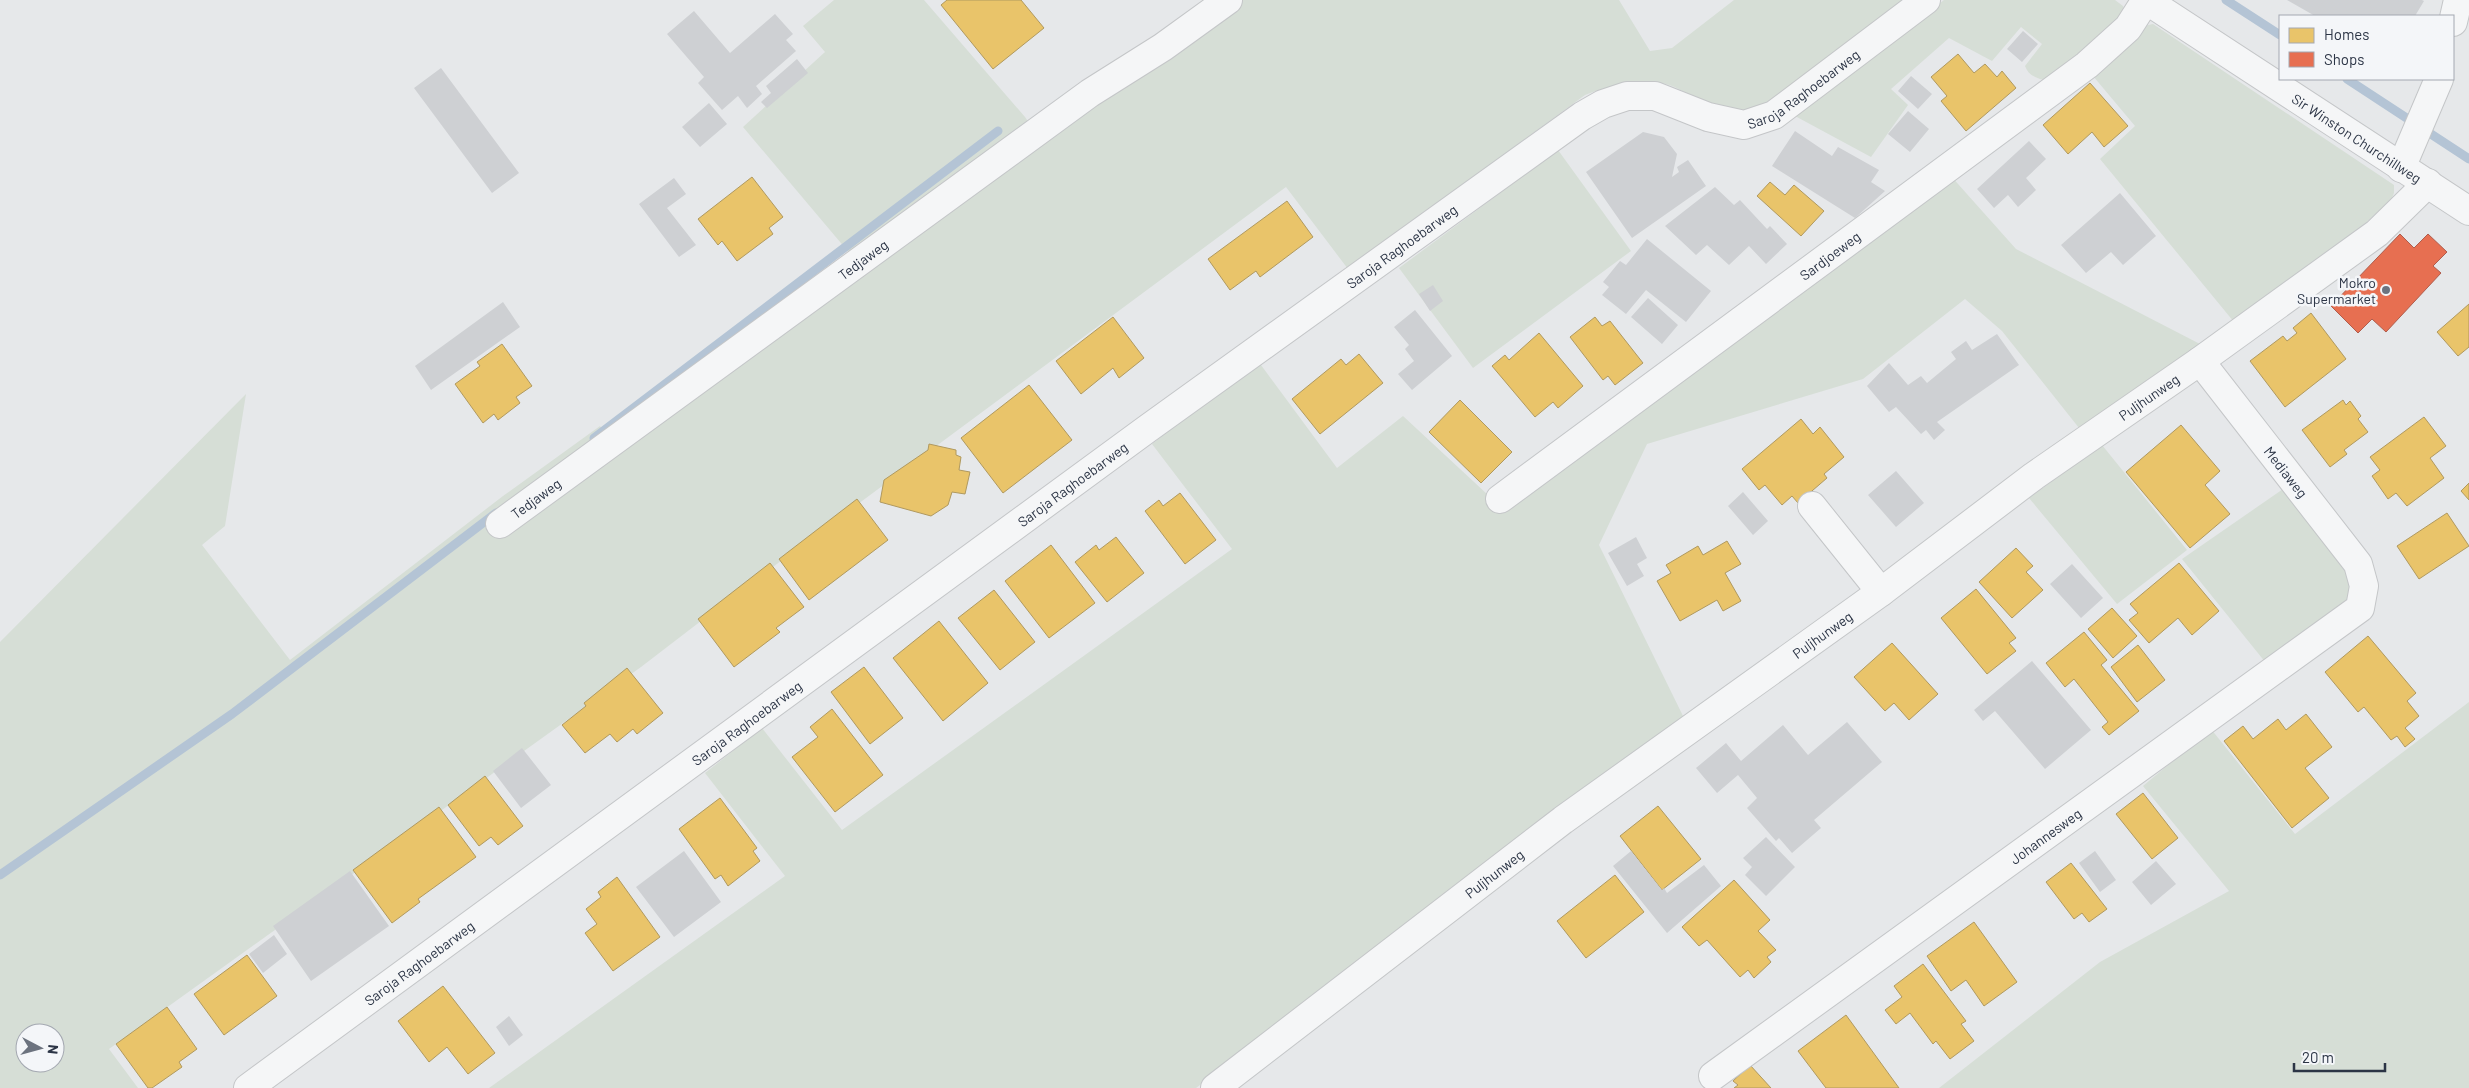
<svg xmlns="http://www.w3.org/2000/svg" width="2469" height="1088" viewBox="0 0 2469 1088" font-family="Barlow,sans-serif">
<rect width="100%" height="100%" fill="#e6e8ea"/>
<path fill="#d6ded6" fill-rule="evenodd" d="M834 0H924L1025 117 1041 141 1239 0H1619L1650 51 1672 48 1734 0H1909C1882 21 1855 41 1827 62 1805 79 1771 109 1743 113 1719 118 1688 90 1666 84 1637 76 1612 85 1585 95L1348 269 1286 187 727 601 641 667 109 1049 138 1088H0V642L246 394 225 526 202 545 290 660 503 496 600 426 607 436 851 255 743 127 825 52 803 26ZM25 1033H55V1063H25Z
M1944 0H2115L2123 6 2126 14 2049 81C2039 79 2029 77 2025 66L2042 44 2021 27 1992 61 1949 38 1891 89 1908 105 1871 157 1795 116Z
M2153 24 2394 185V193L2391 200 2350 237 2234 322 2100 159 2135 126 2088 70 2144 26Z
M1558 150 1631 251 1473 368 1399 268Z
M1950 175 2016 249 2200 344 2083 433 2002 331 1965 299 1863 379 1647 444 1599 545 1684 718 1196 1088H489L785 876 705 773 762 728 842 830 1232 549 1152 444 1258 361 1337 468 1403 416 1502 508Z
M2102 445 2187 550 2117 604 2029 498Z
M2286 487 2348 566 2351 583 2348 606 2270 668 2182 559Z
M2469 702V1088H1939L2100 962 2229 891 2143 786 2211 729 2295 834Z"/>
<path fill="#e9c46a" stroke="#b0995f" d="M947 0H1021L1044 28 993 69 941 5Z
M1958 54 1974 73 1985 64 1997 77 2002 71 2016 88 1966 131 1941 101 1947 96 1931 77Z
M2090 83 2128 126 2104 147 2092 132 2068 154 2043 125Z
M752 177 783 217 769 228 773 234 737 261 722 241 718 245 698 219Z
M1770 182 1785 195 1794 185 1824 211 1801 236 1757 196Z
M1287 201 1313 237 1260 277 1256 271 1230 290 1208 259Z
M2469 304V347L2458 356 2437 332Z
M2311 313 2346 359 2285 407 2250 361 2283 336 2287 341 2297 333 2293 328Z
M1113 317 1144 358 1119 378 1113 368 1081 394 1056 361Z
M1595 317 1602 326 1610 321 1643 363 1615 385 1608 376 1603 380 1570 337Z
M1539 333 1583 386 1558 408 1553 402 1535 417 1492 366 1505 355 1509 360Z
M502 344 532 386 516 397 520 403 498 420 494 414 483 423 455 384 480 366 477 362Z
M1359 354 1383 383 1320 434 1292 399 1341 359 1346 365Z
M1029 385 1072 440 1003 493 961 438Z
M1460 400 1512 452 1481 483 1429 432Z
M2343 400 2346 405 2350 401 2361 416 2358 419 2368 432 2344 450 2347 454 2330 467 2302 430Z
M2424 417 2446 446 2430 458 2444 478 2407 506 2396 493 2388 499 2372 476 2380 470 2370 457Z
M1801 419 1813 434 1820 427 1844 457 1824 474 1827 478 1798 503 1792 496 1782 505 1765 485 1759 490 1742 469Z
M2181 425 2220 471 2205 485 2230 514 2190 548 2126 472Z
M929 444 956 450V455L961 457 959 470 970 472 965 494 952 492 948 505 931 516 880 502 884 480 928 450Z
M2469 483V500L2461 491Z
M1180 493 1216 540 1185 564 1145 511 1159 500 1163 506Z
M857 499 888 540 809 600 779 559Z
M2447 513 2469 546 2419 579 2397 546Z
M1116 537 1144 573 1107 602 1075 562 1096 545 1099 550Z
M1727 541 1741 564 1725 573 1741 601 1723 611 1717 600 1680 621 1657 581 1671 573 1666 565 1698 546 1703 555Z
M1051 545 1095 603 1049 638 1005 581Z
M2016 548 2033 566 2026 572 2043 590 2012 618 1979 582Z
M770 563 804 607 776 628 780 632 734 667 698 619Z
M2179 563 2219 611 2192 635 2178 618 2149 643 2129 620 2138 613 2130 604Z
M1976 589 2016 638 2009 643 2016 651 1987 674 1941 618Z
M994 590 1035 642 1000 670 958 618Z
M2112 608 2137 636 2113 658 2088 629Z
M939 621 988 683 943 721 893 658Z
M2084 632 2107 660 2101 665 2139 711 2109 735 2102 727 2108 722 2074 679 2065 687 2046 663Z
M2368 636 2416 693 2407 701 2419 716 2405 728 2415 739 2405 747 2397 736 2391 740 2364 707 2358 712 2325 672Z
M1892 643 1938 694 1909 720 1894 703 1885 711 1854 677Z
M2138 645 2165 680 2137 702 2111 667Z
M864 667 903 718 870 744 831 692Z
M627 668 663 713 637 734 633 729 617 742 610 734 585 753 562 725 586 706 584 703Z
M832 709 883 775 835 812 792 757 818 737 810 727Z
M2306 714 2332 747 2305 768 2329 798 2292 828 2224 741 2243 726 2253 739 2278 719 2286 730Z
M485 776 523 826 498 845 491 837 479 846 448 805Z
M2143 793 2178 838 2152 859 2116 814Z
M720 798 757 848 753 851 760 861 728 886 721 875 715 879 679 829Z
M1658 806 1701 859 1662 890 1620 836Z
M439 807 476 857 418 899 420 902 392 923 353 870Z
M2071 863 2107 909 2089 922 2082 913 2074 919 2046 882Z
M1615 875 1644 912 1586 958 1557 921Z
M617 877 660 937 613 971 585 933 597 924 586 909 601 897 598 892Z
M1734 880 1770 920 1758 931 1776 950 1767 957 1771 962 1754 978 1748 970 1740 977 1707 940 1699 946 1682 927Z
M1974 922 2017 982 1984 1006 1966 980 1951 991 1927 956Z
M247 955 277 996 224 1035 194 994Z
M1923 964 1966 1021 1961 1024 1974 1041 1950 1059 1936 1041 1933 1044 1910 1013 1896 1024 1885 1010 1902 997 1894 986Z
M443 986 495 1053 468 1074 447 1047 429 1062 398 1021Z
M167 1007 197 1049 179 1062 182 1067 152 1088H148L116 1044Z
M1846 1015 1899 1088H1826L1798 1051Z
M1750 1065 1771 1088H1734L1738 1085 1733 1081Z"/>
<path fill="#e76f51" stroke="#af5d4d" d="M2400 234 2414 248 2428 234 2447 252 2433 266 2441 273 2386 332 2372 319 2358 333 2331 306Z"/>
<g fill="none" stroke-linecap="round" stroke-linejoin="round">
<path stroke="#b4c4d5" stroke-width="9" d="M2226 0 2280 35
M2347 79 2469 159
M594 438 998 131
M0 875 232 714 496 513"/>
</g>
<path fill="#ced0d3" d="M2287 0H2422L2424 1 2415 16H2315Z
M694 11 730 53 775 14 793 34 786 40 796 51 756 86 762 94 747 108 738 96 722 110 698 83 704 77 667 34Z
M2023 31 2038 44 2022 62 2007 49Z
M797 59 808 73 767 108 761 102 771 93 766 86Z
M441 68 519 173 492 193 414 88Z
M1911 76 1932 94 1918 109 1898 91Z
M709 103 727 124 700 147 682 127Z
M1908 111 1929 129 1910 152 1888 134Z
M1795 131 1832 156 1838 147 1879 170 1871 182 1885 191 1855 218 1772 166Z
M1643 132 1664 137 1677 154 1672 177 1679 172 1677 167 1688 160 1706 186 1632 238 1586 172Z
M2029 141 2046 159 2026 178 2036 190 2018 207 2008 195 1994 208 1977 189Z
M674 178 686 194 667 208 696 245 679 257 639 204Z
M1715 187 1734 205 1740 200 1767 229 1770 226 1787 244 1766 264 1749 246 1729 265 1707 245 1696 255 1665 226Z
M2120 193 2156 236 2123 265 2111 252 2086 273 2061 245Z
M1647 239 1711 291 1686 322 1646 290 1626 314 1602 295 1609 287 1603 282 1620 261 1626 265Z
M1433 285 1443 301 1430 311 1419 294Z
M1648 298 1678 325 1662 344 1631 317Z
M503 302 520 327 431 390 415 366Z
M1415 310 1452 356 1412 390 1398 374 1414 361 1405 349 1409 345 1394 327Z
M1997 334 2019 365 1937 422 1945 430 1934 440 1926 430 1921 434 1896 407 1889 412 1867 386 1889 363 1908 385 1921 376 1927 383 1956 359 1951 352 1966 341 1972 350Z
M1896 471 1924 503 1896 527 1868 495Z
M1743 492 1768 521 1753 535 1728 506Z
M1636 537 1647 558 1637 564 1644 576 1627 586 1608 553Z
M2072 564 2103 598 2081 618 2050 584Z
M2032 661 2091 730 2045 769 1995 711 1983 721 1974 710Z
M1847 722 1882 762 1814 820 1821 828 1792 853 1779 838 1776 841 1747 808 1757 798 1738 775 1717 793 1696 768 1726 743 1741 761 1783 725 1808 755Z
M522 748 551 785 521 808 493 771Z
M1766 837 1795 867 1766 896 1745 875 1752 867 1743 858Z
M684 851 721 902 674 937 636 887Z
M1631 851 1662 890 1664 888 1667 893 1704 865 1721 886 1667 933 1613 866Z
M2095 851 2116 880 2100 892 2079 863Z
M2156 861 2176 884 2151 905 2132 882Z
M350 871 389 926 311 981 273 926Z
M274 935 287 954 263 973 249 954Z
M509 1016 523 1035 509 1046 496 1027Z"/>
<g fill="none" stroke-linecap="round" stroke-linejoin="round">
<g stroke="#c4c6c8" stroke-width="30">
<g id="minor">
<path id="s1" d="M2146 0 2469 211"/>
<path d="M2453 22 2458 0"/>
<path d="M2401 168 2439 79"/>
<path id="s2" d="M1500 499 2087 65 2128 28 2146 0"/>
<path d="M1812 506 1881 592"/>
<path id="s3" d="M500 524 1090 93 1163 47 1228 0"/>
<path id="s4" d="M1713 1076 2360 608 2364 586 2358 564 2200 361"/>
<path id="s5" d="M248 1088 1147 429 1582 116 1603 104 1627 96H1655L1708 117 1744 125 1774 115 1926 0"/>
<path id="s6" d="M1215 1088 1563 820 1881 592 2034 476 2200 361 2377 233 2428 183"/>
</g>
</g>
<use href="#minor" stroke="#f5f6f7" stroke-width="28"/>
</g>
<circle fill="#6c737f" stroke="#f4f6f9" stroke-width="2" cx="2386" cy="290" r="5"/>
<g text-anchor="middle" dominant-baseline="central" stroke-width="5" stroke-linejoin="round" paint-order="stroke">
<g font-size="14" fill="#2b3445" stroke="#f4f6f9">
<text stroke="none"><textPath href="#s5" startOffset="1892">Saroja Raghoebarweg</textPath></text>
<text stroke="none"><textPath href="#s1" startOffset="252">Sir Winston Churchillweg</textPath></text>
<text stroke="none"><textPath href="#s5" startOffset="1428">Saroja Raghoebarweg</textPath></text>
<text stroke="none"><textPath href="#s2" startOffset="410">Sardjoeweg</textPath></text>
<text stroke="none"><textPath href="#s3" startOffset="449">Tedjaweg</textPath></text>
<text stroke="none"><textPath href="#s6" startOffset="1162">Puljhunweg</textPath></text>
<text transform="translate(2286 472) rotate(52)">Mediaweg</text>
<text stroke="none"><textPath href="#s5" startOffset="1022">Saroja Raghoebarweg</textPath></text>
<text stroke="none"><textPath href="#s3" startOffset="44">Tedjaweg</textPath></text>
<text stroke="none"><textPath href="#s6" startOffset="758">Puljhunweg</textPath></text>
<text stroke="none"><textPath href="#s5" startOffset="618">Saroja Raghoebarweg</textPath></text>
<text stroke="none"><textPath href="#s4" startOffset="410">Johannesweg</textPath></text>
<text stroke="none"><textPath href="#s6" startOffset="352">Puljhunweg</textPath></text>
<text stroke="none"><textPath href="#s5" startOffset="212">Saroja Raghoebarweg</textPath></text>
</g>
<g font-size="14" fill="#2b3445" stroke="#f4f6f9" text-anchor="end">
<text x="2376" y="282">Mokro<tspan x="2376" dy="16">Supermarket</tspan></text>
</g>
</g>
<rect x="2279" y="15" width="175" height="65" fill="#f4f6f9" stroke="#a4a8b1"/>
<rect x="2289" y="28" width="25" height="15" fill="#e9c46a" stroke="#a4a8b1"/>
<text x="2324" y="40" font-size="15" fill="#2b3445">Homes</text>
<rect x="2289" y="52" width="25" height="15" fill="#e76f51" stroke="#a4a8b1"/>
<text x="2324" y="65" font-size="15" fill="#2b3445">Shops</text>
<g transform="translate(40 1048) rotate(96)"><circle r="24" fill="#f4f6f9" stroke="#a4a8b1"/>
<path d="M0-4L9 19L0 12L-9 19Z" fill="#6c737f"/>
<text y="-8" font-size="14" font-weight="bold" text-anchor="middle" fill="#2b3445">N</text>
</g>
<path d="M2294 1063v8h91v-8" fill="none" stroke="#2b3445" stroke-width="2.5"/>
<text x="2302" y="1063" font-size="15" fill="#2b3445" stroke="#f4f6f9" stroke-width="4" paint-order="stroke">20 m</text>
</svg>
